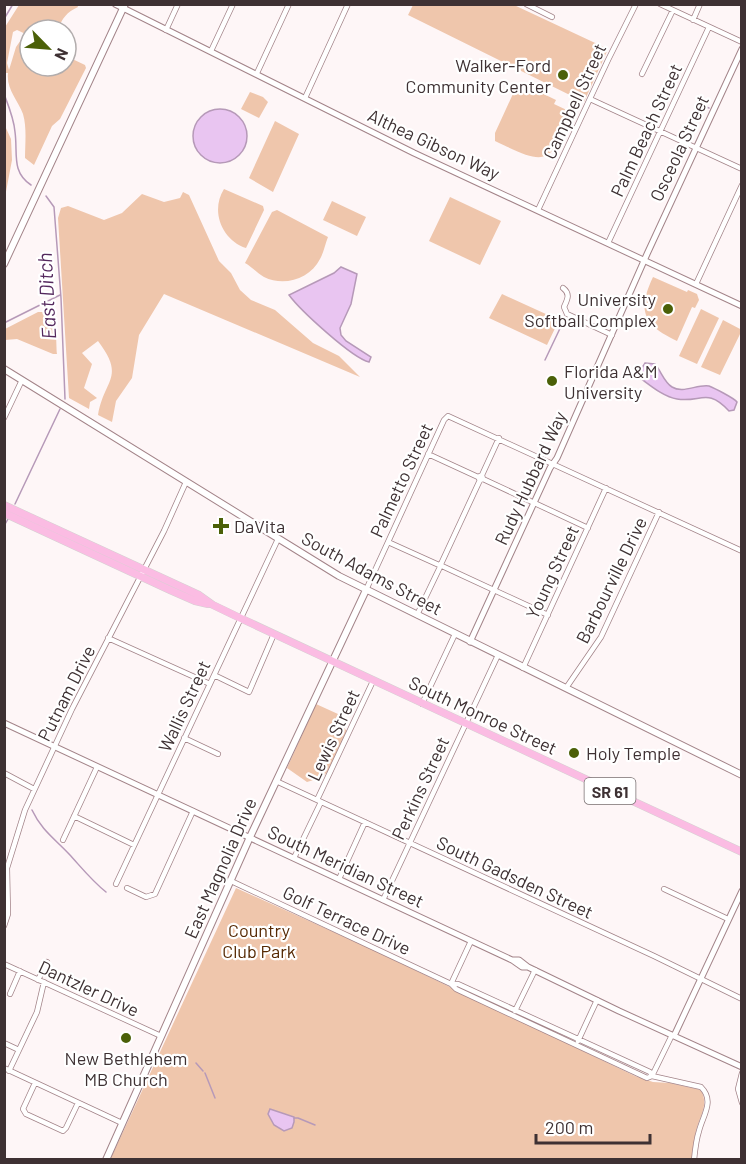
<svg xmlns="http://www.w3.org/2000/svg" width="746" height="1164" viewBox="0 0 746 1164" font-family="Barlow,sans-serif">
<rect width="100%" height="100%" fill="#fef6f7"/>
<path fill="#efc6ac" d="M19 5 77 4 78 7C67 12 62 18 58 30H30V36L17 30 13 32 7 63 9 70 16 47 23 37 30 39V66H66V56L85 65 86 68 60 119 52 126 34 165 25 158C25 144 27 128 23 114 18 100 6 89 8 73H5V27Z
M413 5H514L608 49 584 102 408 15Z
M523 84 556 100 554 104 573 113C549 166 547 166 495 141V133L517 85Z
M250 92 263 97 268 102 259 118 241 109Z
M275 121 299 134 273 192 249 178Z
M5 126 11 139 12 160 5 197Z
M224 189 263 206 264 210 246 248C222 240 210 211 224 189Z
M183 192 189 195 219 261 231 273 240 290 251 300 275 310 313 343 339 356 360 377 164 294 139 335 132 378 116 401 112 422 98 415C104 379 126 378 98 341L82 353 92 364 84 388 97 398 90 402 89 409 69 398 58 218 61 208 68 206 104 220 122 213 142 194 164 202 180 198Z
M450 197 501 221 480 265 429 241Z
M332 201 366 217 357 236 323 220Z
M277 210 328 237C325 244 324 252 320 259 310 279 284 287 264 277 257 273 252 267 245 263L272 212Z
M653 277 687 292 688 290 697 294 699 300 695 308 692 307 677 341C643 325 637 311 653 277Z
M502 294 559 320 547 345 489 318Z
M701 309 719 318 697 364 679 356Z
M38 312C43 312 49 311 52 315 57 320 56 346 57 354H53L17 339 5 340V329Z
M723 320 742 330 720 375 701 367Z
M316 704 338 714 334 723 344 728 347 731 329 770 323 777 307 782 287 768Z
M236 888 369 948 635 1076 653 1082 670 1083 701 1090C709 1106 700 1115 696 1131 694 1140 693 1150 692 1159L110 1160Z"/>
<path fill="#e9c5f1" stroke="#b699b8" stroke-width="1.5" d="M193 136a27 27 0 1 1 54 0a27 27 0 1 1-54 0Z
M341 267 357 274 351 304 340 328 341 335 346 341 371 357 369 362C352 358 300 310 289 295L334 273Z
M645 363 655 364C661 371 664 382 672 387 683 394 697 384 709 386 714 388 734 398 737 402L734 410 729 411C707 387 701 403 677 399 664 397 651 386 640 378L638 374Z
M270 1109 294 1117V1122L292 1128 284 1131 274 1125 268 1114Z"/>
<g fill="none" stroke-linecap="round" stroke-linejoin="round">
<path stroke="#b699b8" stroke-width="1.5" d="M4 19 13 4
M4 94C9 107 14 119 15 132 18 153 11 172 31 185
M703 106 709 108
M46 196 54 207 61 298 65 399
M4 323 60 295
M545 360 564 320
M15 504 60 409
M4 526 8 519
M32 810C42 831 54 838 69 854 81 867 92 881 106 892
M196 1063 203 1071
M205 1073 215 1098
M294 1118H298L315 1125"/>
<g stroke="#a38489" stroke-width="6">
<path id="minor" d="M526 4 552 17
M660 4 742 42
M693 20 700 4
M166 30 178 4
M211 51 233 4
M257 73 289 4
M642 74 673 10
M305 98 348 4
M590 99 742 169
M538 210 608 60 636 4
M608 243 709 27
M696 284 742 185
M563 288C571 294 567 300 564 307L567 314 612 335
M4 418 22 380
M428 454 478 477
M482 475 483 479 480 480 478 477 482 475 499 438
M483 479 588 528
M388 542 439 565
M441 564 480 480
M442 566 548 615
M366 590 444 420 448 416 742 551
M417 615 440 567
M108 638 210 684
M523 668 606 488
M214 675 249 692 274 634
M566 688 601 637 659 512
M422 704 455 634
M184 738 218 754
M4 773 34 789
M276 781 654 956 742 999
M317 800 373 681
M74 816 134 845
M63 840 97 767
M294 858 321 802
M339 879 365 822
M231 881 451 984 456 989 647 1078 652 1076 701 1087C715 1101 703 1115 699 1131 696 1140 695 1150 694 1160
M116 884 278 539
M127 888 146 897 155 894 193 811
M664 889 728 919
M383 900 498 655
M4 926 8 914 7 868 25 810 72 709 164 531 186 482
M4 964 161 1036
M38 980 47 962
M451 984 471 941
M452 984H458L650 1072 652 1076
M10 994 20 971
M515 1011 535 970
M578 1041 597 1000
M4 1043 19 1050
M4 1068 122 1123
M9 1071 37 1012 44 982
M742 1073 738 1089 742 1103
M652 1076 672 1035
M35 1083 23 1109 26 1114 63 1131 66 1128 78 1103"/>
</g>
<g stroke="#a38489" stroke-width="7">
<path id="tertiary" d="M115 4 414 153 742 306
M470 642 550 468 557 458 647 254 742 49
M4 723 512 960H519L528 967 619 1011 742 1067
M512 960 522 967H528
M674 1036 742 891"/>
</g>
<g stroke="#a38489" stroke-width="8">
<path id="secondary" d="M4 264 125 4
M4 369 339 576 742 775
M106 1160 250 837 366 590"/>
</g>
<g stroke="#d5d2d2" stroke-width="8">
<path id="primary" d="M4 505 199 595 213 605 240 618 742 852
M4 513 170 590 195 601 208 604"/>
</g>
<use href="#minor" stroke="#fff" stroke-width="4.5"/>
<use href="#tertiary" stroke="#fff" stroke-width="5"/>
<use href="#secondary" stroke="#fff" stroke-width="6"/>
<use href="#primary" stroke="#fbbce3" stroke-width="7"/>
</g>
<g fill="#4b6008" stroke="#fff" stroke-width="2">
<circle cx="563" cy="75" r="6"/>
<circle cx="668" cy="309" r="6"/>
<circle cx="552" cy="381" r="6"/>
<path d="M218 517h6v6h6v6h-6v6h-6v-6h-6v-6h6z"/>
<circle cx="574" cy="753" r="6"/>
<circle cx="126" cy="1038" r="6"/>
</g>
<g text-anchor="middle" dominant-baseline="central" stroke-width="4.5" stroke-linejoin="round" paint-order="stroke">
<rect fill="#fff" stroke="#786f70" stroke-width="1.5" x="584.5" y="778" width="51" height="26" rx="4.5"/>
<g font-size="16" font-weight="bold" fill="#3e3133">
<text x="610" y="791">SR 61</text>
</g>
<g font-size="18" fill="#3e3133" stroke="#fff" text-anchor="start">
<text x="551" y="65" text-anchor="end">Walker-Ford<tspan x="551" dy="21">Community Center</tspan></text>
<text x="656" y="299" text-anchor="end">University<tspan x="656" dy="21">Softball Complex</tspan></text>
<text x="564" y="371">Florida A&amp;M<tspan x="564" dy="21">University</tspan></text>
<text x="234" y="526">DaVita</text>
<text x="586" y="753">Holy Temple</text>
<text x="126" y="1058" text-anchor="middle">New Bethlehem<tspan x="126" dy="21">MB Church</tspan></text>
</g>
<g font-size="18" fill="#3e3133" stroke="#fff">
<text transform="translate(574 101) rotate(-65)">Campbell Street</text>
<text transform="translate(646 130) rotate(-65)">Palm Beach Street</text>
<text transform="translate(434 144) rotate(25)">Althea Gibson Way</text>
<text transform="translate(679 148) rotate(-65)">Osceola Street</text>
<text transform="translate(530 478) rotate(-65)">Rudy Hubbard Way</text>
<text transform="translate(401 480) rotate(-65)">Palmetto Street</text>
<text transform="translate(552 572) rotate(-65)">Young Street</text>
<text transform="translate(372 573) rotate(28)">South Adams Street</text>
<text transform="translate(611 580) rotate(-64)">Barbourville Drive</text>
<text transform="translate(66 693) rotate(-63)">Putnam Drive</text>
<text transform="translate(184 706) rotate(-65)">Wallis Street</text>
<text transform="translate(483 715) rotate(25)">South Monroe Street</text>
<text transform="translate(333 735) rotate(-65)">Lewis Street</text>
<text transform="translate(420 788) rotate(-65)">Perkins Street</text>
<text transform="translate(346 866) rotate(25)">South Meridian Street</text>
<text transform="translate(220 868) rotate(-66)">East Magnolia Drive</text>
<text transform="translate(515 877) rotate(25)">South Gadsden Street</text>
<text transform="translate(347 920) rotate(25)">Golf Terrace Drive</text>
<text transform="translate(89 988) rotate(25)">Dantzler Drive</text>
</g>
<g font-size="18" fill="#562903" stroke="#fff">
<text x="259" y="930">Country<tspan x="259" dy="21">Club Park</tspan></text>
</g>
<g font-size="20" font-style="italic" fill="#54285d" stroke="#fff">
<text transform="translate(46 296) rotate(-93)">East Ditch</text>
</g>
</g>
<rect width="746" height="1164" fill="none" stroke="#3e3133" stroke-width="12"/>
<g transform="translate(48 48) rotate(115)"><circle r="28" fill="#ffffff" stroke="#b2adad" stroke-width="1.5"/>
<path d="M0-4.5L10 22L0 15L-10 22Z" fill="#4b6008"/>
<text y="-9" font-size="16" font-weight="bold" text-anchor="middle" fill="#3e3133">N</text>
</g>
<path d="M536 1134v9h114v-9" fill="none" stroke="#3e3133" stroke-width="3"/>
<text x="545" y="1134" font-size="18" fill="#3e3133" stroke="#ffffff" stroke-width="4.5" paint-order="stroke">200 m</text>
</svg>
